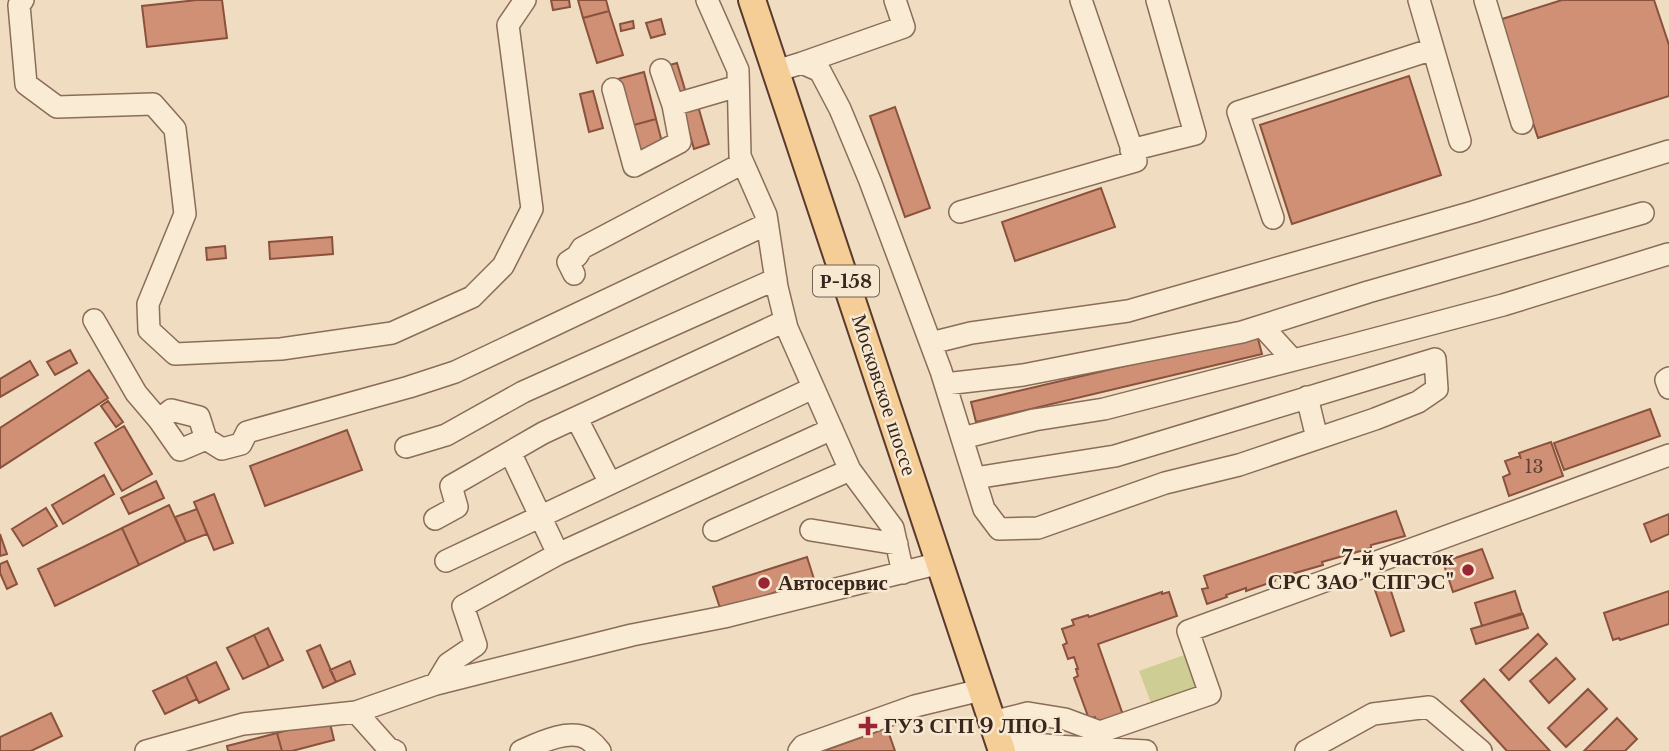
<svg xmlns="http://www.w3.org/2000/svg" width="1669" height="751" viewBox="0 0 1669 751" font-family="'Libre Baskerville',serif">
<rect width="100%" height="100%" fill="#f0dcc1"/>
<path fill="#cece94" d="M1187 654 1197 684 1193 692 1153 708 1139 671Z"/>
<path fill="#d09075" stroke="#8a523c" stroke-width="2" d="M197 0H222L227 38 147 47 142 6Z
M551 0H569L570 7 553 10Z
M578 0H606L609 11 583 18Z
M1562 0H1654L1669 45V96L1538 138 1499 20Z
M609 11 623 55 597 63 583 18Z
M661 19 665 34 651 38 646 23Z
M633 21 634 28 621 31 620 24Z
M677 63 686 93 675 97 666 66Z
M644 72 656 119 630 126 618 79Z
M1409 76 1441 175 1292 224 1260 125Z
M593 91 603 128 589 132 580 94Z
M698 106 709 144 694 149 683 110Z
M895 107 930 208 905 217 870 116Z
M656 119 663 146 638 153 630 126Z
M1101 188 1115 227 1015 261 1002 222Z
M332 237 333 254 270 259 269 242Z
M225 246 226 258 207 260 206 248Z
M1257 335 1262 354 976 422 971 402Z
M70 350 77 363 55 375 47 362Z
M30 361 38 375 0 397V379Z
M89 370 108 398 0 468V428Z
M108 401 123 422 116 427 101 406Z
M1650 409 1660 436 1564 470 1554 443Z
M124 426 152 474 122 491 95 443Z
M347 430 362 470 265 506 250 466Z
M1551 442 1563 476 1509 496 1503 477 1510 474 1505 461 1520 456 1521 459 1519 453Z
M104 475 114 494 63 524 52 505Z
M156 481 164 498 129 514 121 498Z
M214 494 233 543 214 550 194 502Z
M169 505 186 542 139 565 122 528Z
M46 508 57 526 23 546 12 529Z
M197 509 207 534 186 542 175 517Z
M1396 511 1405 536 1371 545V548L1322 562 1323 565 1274 579 1275 581 1246 591V588L1226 595 1227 597 1207 604 1202 589 1208 588 1204 576Z
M1669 514V534L1651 542 1644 524Z
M122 528 139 565 55 606 38 569Z
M0 534 7 554 0 556Z
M1482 549 1493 578 1453 592 1443 562Z
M807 557 814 579 721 611 713 587Z
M7 561 17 584 7 589 0 573V564Z
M1389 585 1404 631 1391 636 1375 590Z
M1515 591 1522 613 1482 626 1475 603Z
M1669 591V624L1620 640 1619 638 1613 640 1604 613Z
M1162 592V594L1169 592 1177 616 1098 644 1123 715 1097 724 1095 717 1089 719 1074 678 1078 676 1076 669H1078L1074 657 1068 659 1063 645 1067 643 1062 629 1074 625 1072 620 1088 615 1089 617Z
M1523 614 1528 628 1476 644 1471 629Z
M268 628 283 660 269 667 254 635Z
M1538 634 1547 644 1509 680 1500 670Z
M254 635 269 667 243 679 227 648Z
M320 645 336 682 323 688 307 651Z
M1556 658 1575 679 1549 703 1530 681Z
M350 661 355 674 336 682 330 670Z
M216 662 229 689 199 703 186 676Z
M186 676 197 699 165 714 153 691Z
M1484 679 1550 751H1507L1461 701Z
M1588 689 1607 709 1566 747 1548 728Z
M51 713 62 736 31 751H0V737Z
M1617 718 1637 739 1625 751H1584Z
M329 719 334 740 292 751H282L277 733Z
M887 728 895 751H823Z
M277 733 282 751H228L227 746Z"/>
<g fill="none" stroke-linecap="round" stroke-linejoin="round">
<g stroke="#8a6d58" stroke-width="24">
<path id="minor" d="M23 0 19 5 26 84 57 107 153 104 175 129 185 214 148 304 149 330 175 354 281 349 392 333 472 297 503 266 532 209 508 25 525 0
M707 0 738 70 740 156 766 215 777 287 787 328 850 470 893 528 903 573
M1419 0 1460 141
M1485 0 1522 123
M802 63 904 27 895 0
M776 71 802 63 820 71 840 109 870 181 941 371 984 509 999 529 1038 528 1165 483 1239 465 1375 419 1418 402 1437 389 1435 359 1115 456 975 478
M613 89 634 166 680 142 673 105 661 70
M673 105 738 86
M1131 150 1195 134 1157 0
M960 212 1136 161 1081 0
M1273 218 1238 112 1433 49
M574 274 568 262 577 256 582 248 743 163
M94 320 136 393 159 420
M1262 326 1292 359
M931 343 971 333 1128 311 1473 212 1669 151
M1669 378 1666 380 1669 388
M945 384 1023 375 1242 332 1368 292 1643 213
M1307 397 1317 438
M577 419 610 483
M962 438 1034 420 1104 409 1348 346 1503 305 1668 254
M206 439 180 450 159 420 171 410 199 417 206 439 222 449 241 444 247 432 409 387 455 372 767 224
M406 447 446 435 523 392 776 279
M510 452 558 554
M435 519 457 507 451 486 543 433 785 321
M714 530 850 470
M811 530 897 544
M446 561 813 388
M436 684 448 664 476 645 463 606 558 554 832 429
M356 712 388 748 395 751
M992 722 1028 713 1065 719 1100 732 1210 694 1188 631 1669 455
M998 740 1055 746 1146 751
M146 751 243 724 356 712 436 684 632 635 724 617 940 563
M521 751C539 743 569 728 588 739 592 742 597 747 600 751
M799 751 803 746 915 706 981 690
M1306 751 1373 714 1429 707 1481 751"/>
</g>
<g stroke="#583b2c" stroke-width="30">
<path id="major" d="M752 0 1002 751"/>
</g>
<use href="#minor" stroke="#faebd5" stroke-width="21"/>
<use href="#major" stroke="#f5cd97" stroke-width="26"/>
</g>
<g fill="#9c2534" stroke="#f7e8d1" stroke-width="2.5">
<circle cx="1468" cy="570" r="7"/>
<circle cx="764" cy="583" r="7"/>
<path d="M864.5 715.5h7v7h7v7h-7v7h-7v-7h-7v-7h7z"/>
</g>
<g text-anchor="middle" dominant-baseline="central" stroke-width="5" stroke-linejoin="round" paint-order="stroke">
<g font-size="18" fill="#5f4133">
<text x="1534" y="467">13</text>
</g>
<rect fill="#f7e8d1" stroke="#726153" stroke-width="2" x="813" y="265.5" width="66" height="31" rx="5"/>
<g font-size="19" font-weight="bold" fill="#39271d">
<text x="846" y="281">Р-158</text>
</g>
<g font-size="21" fill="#39271d" stroke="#f7e8d1">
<text transform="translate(884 395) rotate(72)">Московское шоссе</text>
</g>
<g font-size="21" font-weight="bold" fill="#39271d" stroke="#f7e8d1" text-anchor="start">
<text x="1454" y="558" text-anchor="end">7-й участок<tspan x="1454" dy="24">СРС ЗАО "СПГЭС"</tspan></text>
<text x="778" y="583">Автосервис</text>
<text x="884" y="726">ГУЗ СГП 9 ЛПО 1</text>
</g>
</g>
</svg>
